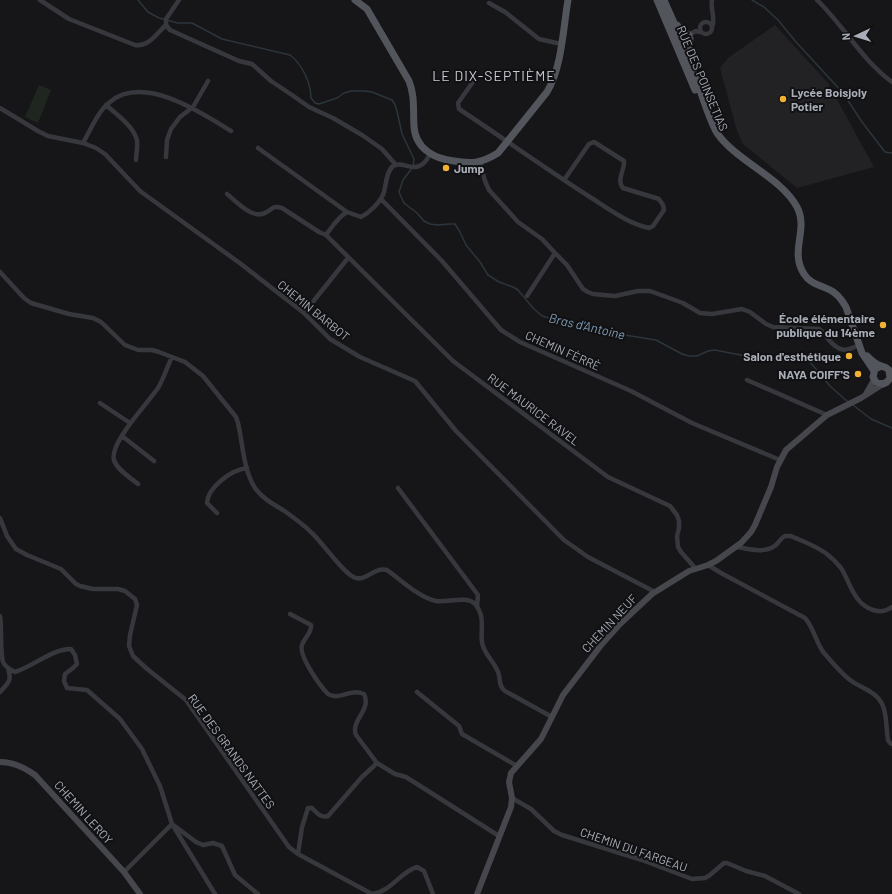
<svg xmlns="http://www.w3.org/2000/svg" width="892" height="894" viewBox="0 0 892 894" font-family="Barlow,sans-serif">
<rect width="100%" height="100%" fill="#161618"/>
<path fill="#222225" d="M775 25 828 83 874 167 797 188 743 144 737 131 720 68 728 58Z"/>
<path fill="#1e261f" d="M39 85 51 90 38 123 25 117Z"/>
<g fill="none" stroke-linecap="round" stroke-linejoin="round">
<path stroke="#2c353c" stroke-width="1.5" d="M138 0 148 12 159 18 178 23H192L222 39 290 55C302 64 311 83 311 98L315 103 319 104 337 98 344 93 351 91H365L372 92 392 100 395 105 397 111 402 134 414 159 413 167 403 180 399 192 404 203 417 213 424 221 430 224 437 225 450 224H455L460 232 466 245 480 262 488 275 499 282 513 287 518 290 533 308 542 316 593 330 656 340 682 354 689 356H697L708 351 715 350 771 361H788L804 359 810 362 830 386 848 402
M752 0 764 7 778 20 796 42 843 93 862 122 885 152 892 153
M853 405 871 419 892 428"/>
<path stroke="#37383d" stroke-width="4.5" d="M40 0 69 19 135 45C149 47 157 33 166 25
M179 0 166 19V25L170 30 239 61 252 64 271 81 292 95 309 107 333 118 362 135 382 149 396 165
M712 0C710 9 716 18 712 27
M817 0C844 26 861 59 892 82
M489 3 505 12 539 39 561 44
M700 28a6 6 0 1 1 12 0a6 6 0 1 1-12 0Z
M679 40 696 31 699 32
M475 79 458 103 459 109C503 138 546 169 590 197 609 209 627 223 649 228L653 226 664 210 663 205 659 199 623 188C616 180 625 170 624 161L594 142 589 144 564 180
M106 105C116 114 135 127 137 141 138 146 136 154 136 160
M0 108 38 131 48 136 83 143 96 148 105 154 140 191 241 264 304 313 330 339 360 357 415 381 456 431 564 540 588 557 655 592
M83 143C91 129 98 111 110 102 143 74 201 112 231 131
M258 148 347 212
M166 157 167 140 171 129 180 117 193 107 208 81
M480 162 485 181 489 190 518 222 542 239 555 253 567 265 583 289 588 292 593 294 615 296 638 291H650L683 303 700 313 712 314 742 309 750 312 766 324 773 327 819 329C824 332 825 335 828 339 839 352 845 352 859 345
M227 194C236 201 250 217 262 214 272 212 271 204 282 208L319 232 326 235C332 227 338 217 347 212L361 217C369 213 381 202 384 192 386 185 386 172 393 166 403 159 418 179 430 154
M381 199 442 261 501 330 520 342 631 391 692 423 780 460
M326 235 453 361 608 477 670 506 677 515 679 521V528L677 536 678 547 681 552 696 569
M0 272 24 298 31 303 69 314 93 318 101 322 125 345 138 350H152L159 352 185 362 203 376 236 417 238 423C243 444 243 469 255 488 262 498 273 504 283 510 293 517 303 524 312 533 322 542 345 576 356 578 367 581 373 567 387 570 401 580 420 598 436 601 447 603 467 595 475 604 486 617 480 629 482 642 483 653 494 661 498 672 501 679 498 686 505 691L552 717
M527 296 555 253
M304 313 348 258
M747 380 827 415
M100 403 130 423
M122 436 154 461
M138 484C131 478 117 470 114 460 109 443 148 403 158 388 164 378 167 367 172 357
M398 488 478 595 477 607
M217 513 207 503C208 487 231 470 247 468
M0 518 7 536 16 549 27 555 61 569 76 584 80 586 93 589H118L125 591 135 599 137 605 130 635 129 646 133 656 146 668 186 700 289 847 298 854 372 894C392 891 400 872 417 867L424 871 433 894
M737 547C749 549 765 554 776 545 779 542 781 538 785 536H791C802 541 819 547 828 555 832 558 837 563 841 568 847 577 850 589 857 598 865 609 880 616 892 607
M708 565 721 573 805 618C814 628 816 643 824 653 832 662 841 673 850 680 862 689 877 691 883 706 887 716 886 729 888 740L890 743 892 744
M290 614 311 625C312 634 304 637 302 645 298 655 320 686 328 694 341 701 348 688 364 694 372 710 350 721 356 735L377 763 395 774 406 777 499 836
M0 616C2 629 0 652 3 662 5 667 11 670 15 672 34 666 52 649 71 649L75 655 77 664 73 668 65 674 64 681 67 688 87 690 120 719 142 749 160 786 172 824 196 842 203 845 213 843 222 846 235 875 258 894
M0 692C9 682 12 681 8 668
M417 692 459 726 462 734 517 766
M512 798 531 809 554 831 562 835 642 860 692 879 705 878 710 875 724 863H727L746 871 765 876 799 894
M298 854 302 827 308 808H312C317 813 320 818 328 816L362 777 377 763
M124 872 172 824 215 894"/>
<path stroke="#45474d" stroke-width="6" d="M866 394 874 380
M0 762C13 762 24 767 35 775L124 872 140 894
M477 894 511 807 512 798 509 782 511 773 541 739 563 695 602 644 620 624 652 594 689 571 708 565 716 561 741 543 751 532 755 525 771 487 777 467 786 450 827 415 861 398 883 384"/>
<path stroke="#53555c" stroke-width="7" d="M355 0 367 9 409 81C415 96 413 110 414 126 415 148 434 159 454 161 472 164 482 163 498 153L547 92C562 67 563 29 568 0
M657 0 695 90
M664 0C672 19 682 39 689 59 695 76 701 93 707 110 710 118 713 126 717 133 736 161 781 177 797 207 809 230 789 251 804 274 810 284 821 285 830 290 837 293 842 300 846 307L862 353 874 371
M677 25 681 30 689 35
M688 55 690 39
M867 356C871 360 875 364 881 366 885 367 886 367 889 370L890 378 887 382 883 384 876 382 873 377 875 369 881 366"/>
</g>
<g fill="#f2b134" stroke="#111113" stroke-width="1.5">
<circle cx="783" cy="99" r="4"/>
<circle cx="446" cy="168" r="4"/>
<circle cx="883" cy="325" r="4"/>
<circle cx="849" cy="356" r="4"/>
<circle cx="858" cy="374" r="4"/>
</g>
<g text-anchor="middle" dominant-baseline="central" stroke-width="4" stroke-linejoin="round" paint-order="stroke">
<g font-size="12" fill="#a8adb8" stroke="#111113">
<text transform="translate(703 78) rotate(67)">RUE DES POINSETIAS</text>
<text transform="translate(314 310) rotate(39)">CHEMIN BARBOT</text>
<text transform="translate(563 350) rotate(24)">CHEMIN FÈRRÈ</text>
<text transform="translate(534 409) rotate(37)">RUE MAURICE RAVEL</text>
<text transform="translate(609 623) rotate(-47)">CHEMIN NEUF</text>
<text transform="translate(232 751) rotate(54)">RUE DES GRANDS NATTES</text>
<text transform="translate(84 812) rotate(48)">CHEMIN LEROY</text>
<text transform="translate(634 849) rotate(19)">CHEMIN DU FARGEAU</text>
</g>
<g font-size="12" font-weight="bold" fill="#a8adb8" stroke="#111113" text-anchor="end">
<text x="791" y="92" text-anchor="start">Lycée Boisjoly<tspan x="791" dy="14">Potier</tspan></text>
<text x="454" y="168" text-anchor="start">Jump</text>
<text x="875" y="318">École élémentaire<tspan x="875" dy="14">publique du 14ème</tspan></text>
<text x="841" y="356">Salon d'esthétique</text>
<text x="850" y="374">NAYA COIFF'S</text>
</g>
<g font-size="13" font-style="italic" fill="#7f9bb3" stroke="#111113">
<text transform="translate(587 326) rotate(13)">Bras d'Antoine</text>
</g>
<g font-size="14" letter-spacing="1" fill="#c9ccd4" stroke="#111113">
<text x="494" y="75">LE DIX-SEPTIÈME</text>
</g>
</g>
<g transform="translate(856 36) rotate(266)" stroke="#111113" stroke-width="3" paint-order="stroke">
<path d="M0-3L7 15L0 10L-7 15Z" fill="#a8adb8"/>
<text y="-6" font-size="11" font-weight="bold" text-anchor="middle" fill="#a8adb8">N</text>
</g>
</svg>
